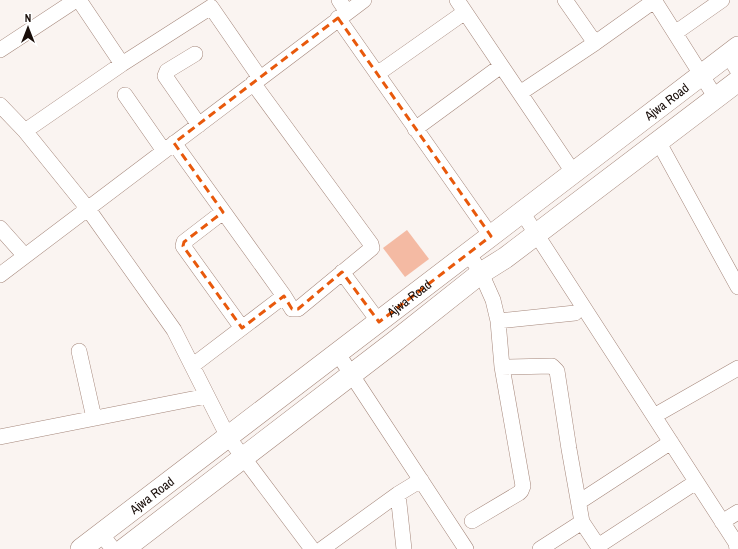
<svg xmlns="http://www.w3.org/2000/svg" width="738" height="549" viewBox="0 0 738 549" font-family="'Archivo Narrow',sans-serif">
<rect width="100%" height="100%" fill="#faf4f1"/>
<path fill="#f4baa3" d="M407 230 429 259 405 277 383 248Z"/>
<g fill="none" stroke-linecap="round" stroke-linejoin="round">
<g stroke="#a5877b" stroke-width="16">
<path id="street" d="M79 0 122 64 211 7 260 78
M339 0 347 12
M457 0 573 172
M565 0 595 43
M654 0 716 98
M338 18 491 236
M675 33 722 0
M0 50 76 0
M195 54 167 71 165 76 199 125
M728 55 738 71
M377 74 465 12
M520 93 595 43 654 1
M125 95 164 151
M0 105 25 131 88 209 174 330 228 437 312 549
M415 129 501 66
M25 131 122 64
M658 141 738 287
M174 143 284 296 292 309H298L372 248 371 244 253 83
M223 212 184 242 183 246 242 328
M522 212 736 543 737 549
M0 228 25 256
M468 253 481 273 493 300 498 321 502 367 523 486 521 491 519 493 472 521
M342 272 379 322
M0 275 364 0
M498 321 575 313
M79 351 94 418
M338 354 466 549
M192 366 284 296
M502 367 552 366 557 371 569 449 582 522 600 549
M654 416 738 368
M0 437 207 396
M398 494 404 549
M579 502 671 442
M722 522 738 512
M101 534 113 549
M598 546 696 482
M322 549 398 494 421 480
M540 549 582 522"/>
</g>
<g stroke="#a5877b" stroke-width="22">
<g id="secondary">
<path id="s1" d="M81 549C300 382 518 214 738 47"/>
<path d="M124 549 394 342 481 273 505 258 738 81"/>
</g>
</g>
<use href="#street" stroke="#fff" stroke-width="15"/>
<use href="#secondary" stroke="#fff" stroke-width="21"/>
</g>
<path fill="none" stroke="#e8590c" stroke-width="3" stroke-dasharray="8 5" stroke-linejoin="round" d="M338 18 491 236 379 322 342 272 298 309H292L284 296 242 328 183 246 184 242 223 212 174 143Z"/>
<g text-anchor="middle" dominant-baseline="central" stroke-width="3" stroke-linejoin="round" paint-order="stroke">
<g font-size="13" fill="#190e0a" stroke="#fff">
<text stroke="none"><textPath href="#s1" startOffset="737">Ajwa Road</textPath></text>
<text stroke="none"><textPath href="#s1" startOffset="413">Ajwa Road</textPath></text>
<text stroke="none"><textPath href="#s1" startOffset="89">Ajwa Road</textPath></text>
</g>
</g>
<g transform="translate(28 28)" stroke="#ffffff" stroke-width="3" paint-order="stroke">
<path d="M0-3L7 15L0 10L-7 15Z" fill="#190e0a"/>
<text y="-6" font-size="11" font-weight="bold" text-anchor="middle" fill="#190e0a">N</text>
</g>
</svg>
